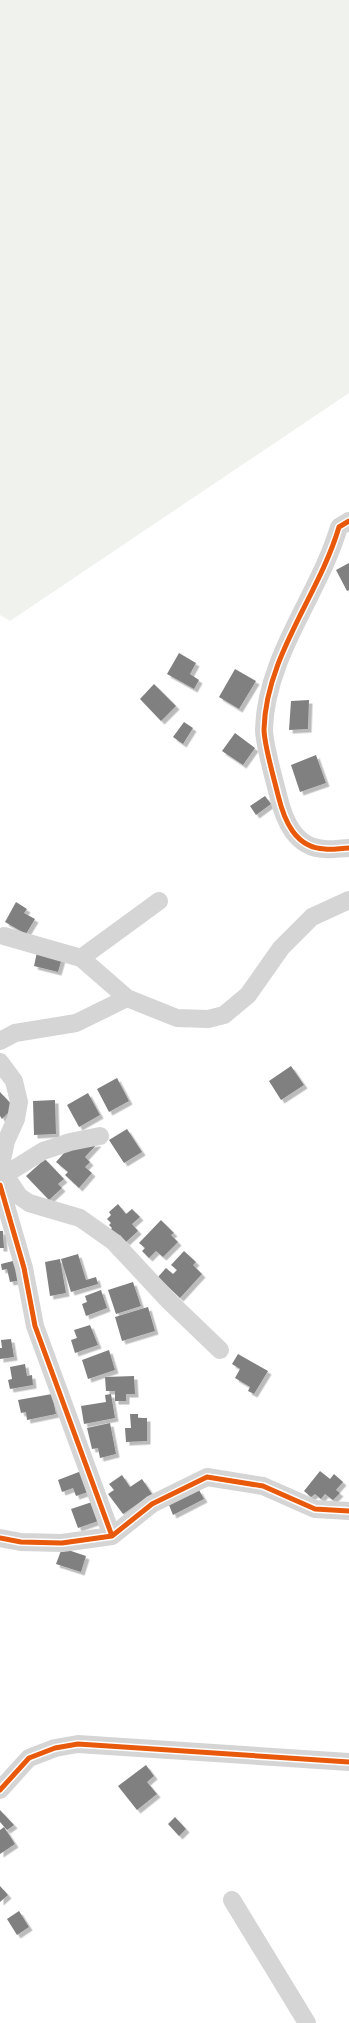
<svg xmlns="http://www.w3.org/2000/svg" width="349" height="2023" viewBox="0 0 349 2023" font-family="Cabin,sans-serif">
<defs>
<filter id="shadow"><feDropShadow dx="3.5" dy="3.5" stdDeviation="0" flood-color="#0004"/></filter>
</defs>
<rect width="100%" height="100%" fill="#fff"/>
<path fill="#f0f3ed" d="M0 0H349V393L10 621 0 615Z"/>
<path fill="#808080" filter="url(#shadow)" d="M349 563V590L347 591 336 570Z
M179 653 196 663 190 674 199 680 194 689 167 674Z
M235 669 256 681 239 709 219 697Z
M154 684 176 706 161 721 140 699Z
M309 700 308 729 289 730 291 701Z
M184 722 193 728 183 744 173 737Z
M235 733 255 748 243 765 222 751Z
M316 755 326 783 300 792 291 765Z
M265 796 271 804 256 815 250 806Z
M16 902 27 909 24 913 35 919 26 934 5 922Z
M37 952 62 958 58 972 34 966Z
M291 1066 304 1085 281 1100 269 1081Z
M117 1078 129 1101 109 1112 97 1089Z
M0 1092 14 1107 2 1119 0 1116Z
M88 1093 100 1115 79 1127 67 1105Z
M55 1100 56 1134 34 1135 33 1101Z
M127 1129 142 1152 124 1163 109 1140Z
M98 1143 85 1157 90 1162 85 1167 92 1173 79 1188 65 1175 68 1172 56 1162 71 1145Z
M45 1159 64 1179 58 1184 62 1188 49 1200 26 1176Z
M118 1204 126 1214 132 1209 140 1217 132 1224 138 1231 126 1242 120 1235 117 1237 110 1230 112 1228 109 1225 111 1223 107 1219 111 1215 109 1212Z
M161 1220 174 1233 171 1235 178 1242 163 1257 156 1251 149 1258 142 1251 145 1248 139 1243Z
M0 1231H3L4 1248H0Z
M184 1251 196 1262 193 1265 202 1274 180 1298 158 1277 166 1268 173 1274 177 1270 171 1265Z
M78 1254 86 1280 96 1277 98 1284 71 1292 61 1259Z
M60 1259 66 1293 50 1296 45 1262Z
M17 1260 22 1280 10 1282 7 1269 2 1270 1 1264Z
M133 1282 141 1306 116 1314 108 1290Z
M101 1290 107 1308 86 1316 82 1304 87 1302 85 1296Z
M148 1307 155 1331 122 1341 115 1317Z
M90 1325 98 1345 75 1353 71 1340 77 1338 74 1330Z
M11 1339 14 1357 0 1359V1348H2L1 1340Z
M109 1350 115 1370 88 1379 82 1360Z
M238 1354 268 1371 254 1394 248 1391 250 1387 235 1378 240 1369 232 1364Z
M25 1364 27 1376 32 1375 33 1385 10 1389 8 1380 12 1379 10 1367Z
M134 1376 135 1394H126V1401H115V1391H106L105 1377Z
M52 1394 56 1414 27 1420 26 1412 21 1413 18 1400Z
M111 1394 115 1418 84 1424 81 1406 106 1402 105 1395Z
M130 1414H138V1418H147V1441L126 1442 125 1428H131Z
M110 1423 116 1454 100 1458 98 1448 92 1449 87 1428Z
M84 1470 91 1491 76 1496 73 1488 62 1492 58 1480Z
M320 1471 330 1479 334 1474 343 1482 336 1490 340 1493 333 1500 325 1494 321 1499 315 1494 311 1497 304 1491Z
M122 1475 130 1487 142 1479 152 1494 123 1514 108 1494 114 1490 109 1484Z
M199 1490 204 1499 173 1515 169 1505Z
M95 1501 101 1520 78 1528 71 1509Z
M62 1548 86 1556 81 1572 56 1564Z
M146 1765 154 1776 147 1782 157 1794 137 1810 118 1786Z
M0 1810 14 1825 7 1830 0 1822Z
M175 1817 186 1829 179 1836 168 1824Z
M4 1827 15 1844 0 1854V1830Z
M0 1886 8 1895 0 1902Z
M19 1911 29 1927 17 1935 7 1919Z"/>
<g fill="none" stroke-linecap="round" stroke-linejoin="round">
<path stroke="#d5d5d5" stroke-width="18" d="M349 521 339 527C319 595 266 656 264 729 264 745 274 778 278 795 284 820 295 848 325 849 333 850 341 848 349 848
M4 936 81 958 159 901
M81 958 127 998 177 1018 208 1019 224 1015 248 995 281 948 312 917 349 900
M0 1041 15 1033 76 1023 127 998
M0 1062 14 1081 19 1102 16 1119 6 1141 0 1170
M5 1175 19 1196 29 1203 80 1218 114 1242 169 1301 220 1350
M0 1178 43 1151 70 1142 100 1136
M0 1185 24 1268 35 1326 112 1536
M0 1538 21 1542 62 1543 112 1536 152 1504 207 1477 263 1486 315 1509 349 1511
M0 1790 29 1758 55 1748 78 1744 349 1762
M232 1900 307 2023"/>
<g stroke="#fff" stroke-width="8">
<path id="cycleway" d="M349 521 339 527C319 595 266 656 264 729 264 745 274 778 278 795 284 820 295 848 325 849 333 850 341 848 349 848
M0 1185 24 1268 35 1326 112 1536
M0 1538 21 1542 62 1543 112 1536 152 1504 207 1477 263 1486 315 1509 349 1511
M0 1790 29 1758 55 1748 78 1744 349 1762"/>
</g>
<use href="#cycleway" stroke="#e8590c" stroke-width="5"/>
</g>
</svg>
